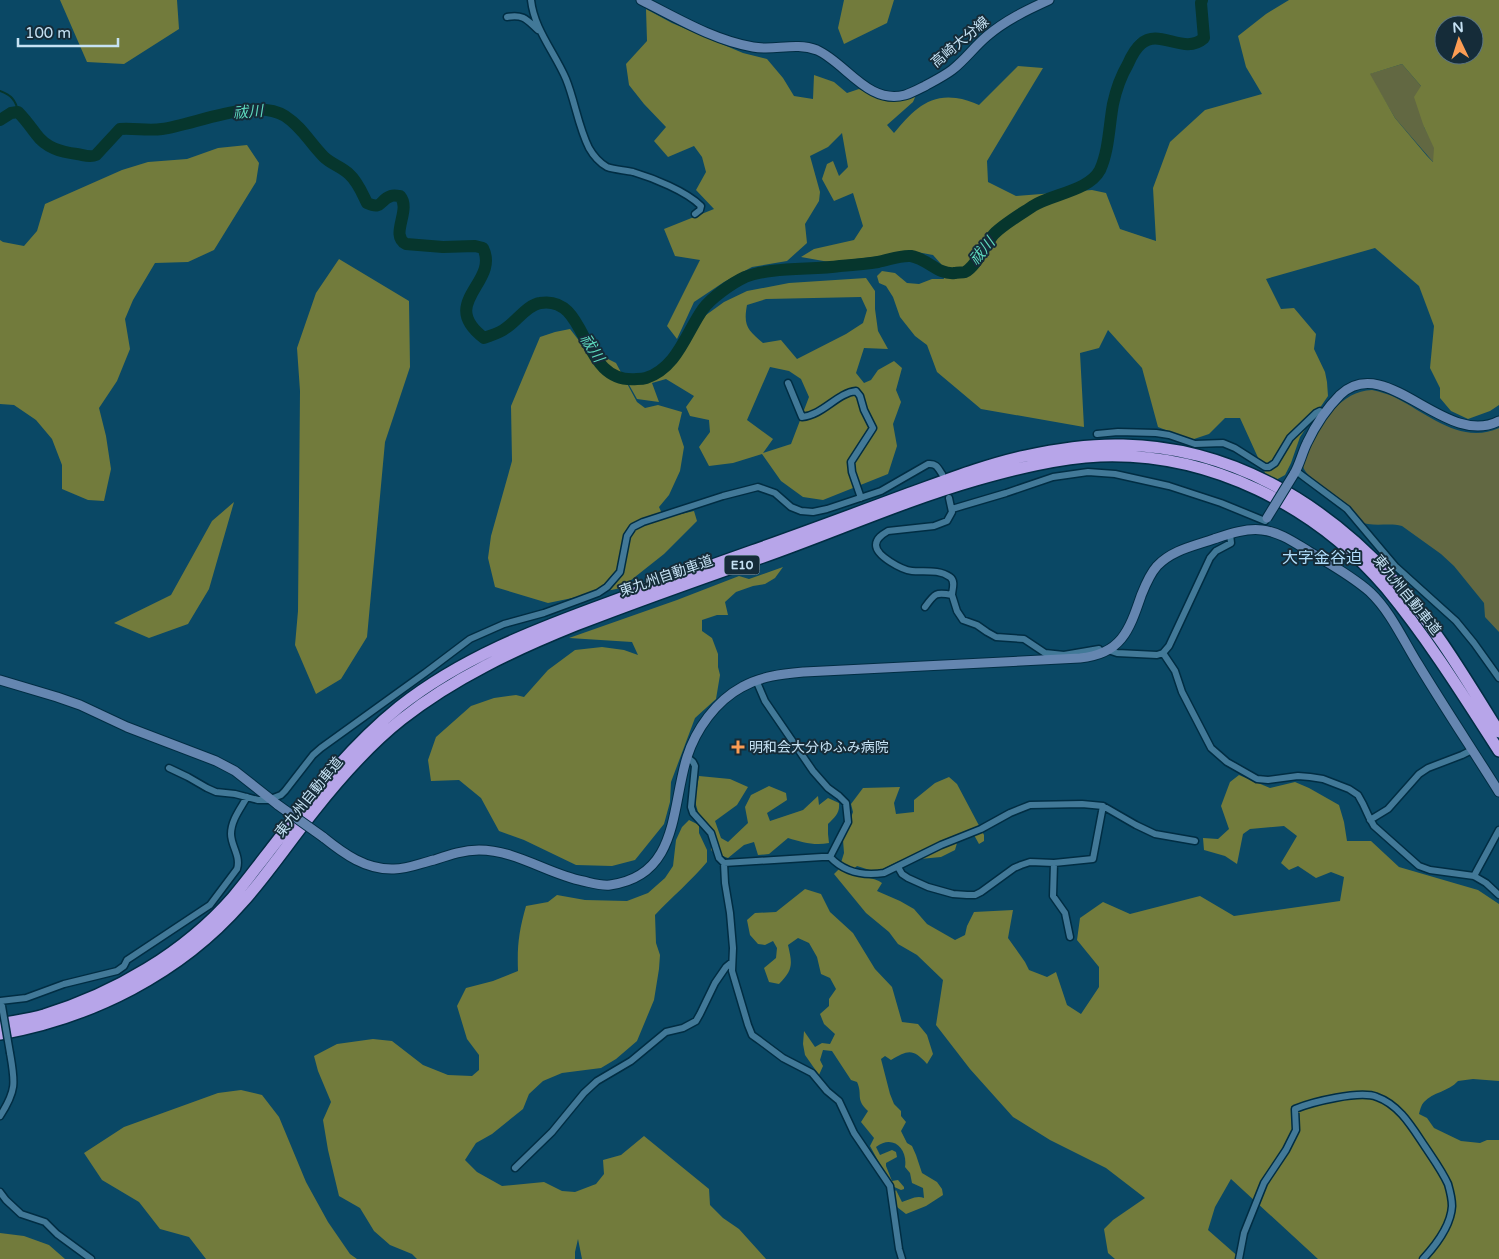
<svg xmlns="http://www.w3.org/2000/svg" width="1499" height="1259" viewBox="0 0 1499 1259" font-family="'Varela Round','Noto Sans JP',sans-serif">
<rect width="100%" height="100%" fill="#0a4865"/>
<path fill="#626842" d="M1402 64 1421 86 1424 127 1435 148 1434 163 1395 118 1369 74Z
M1372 390C1381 392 1389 394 1398 399 1429 415 1462 445 1499 428V632L1485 617 1484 603 1454 566 1441 554 1402 526C1391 523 1379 526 1368 524 1358 523 1350 508 1342 502 1333 494 1309 479 1304 469 1301 463 1307 453 1310 447 1321 422 1341 391 1372 390Z"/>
<path fill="#727b3c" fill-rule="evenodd" d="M60 0H177L179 29 124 64 87 62Z
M844 0H894L887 23 844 44 838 28Z
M1289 0H1499V405L1490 411 1468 419 1451 411 1440 398V388L1430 368 1434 326 1419 286 1375 248 1266 279 1281 309 1294 308 1316 334 1314 349 1325 372 1327 382 1328 396 1300 437 1291 463 1285 475 1276 480 1265 473 1240 418H1225L1209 434 1191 440 1158 427 1142 368 1108 330 1099 348 1080 353 1084 427 981 409 937 372 927 345 915 336 900 317 893 297 886 286 879 283 877 276 882 271 895 273 907 283 919 284 932 279H944L941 264 933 255 917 252 829 262 801 257 814 249 854 240 863 226 853 193 834 201 822 179 827 164 833 161 839 176 848 167 842 133 828 147 810 156 820 192 819 201 805 224 807 243 787 261 752 267 724 282 694 302 677 339 667 326 700 260 675 256 664 229 714 209 696 190 706 172 702 157 694 146 668 157 654 141 666 127 644 104 629 85 626 64 647 41 646 9 672 23 743 53 767 59 783 78 794 96 813 99 814 75 834 82 847 93 859 89C882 102 891 102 916 95L913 102 887 125 894 133C911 113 927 94 956 98 964 99 972 102 979 105L1018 66 1043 68 987 161 988 182 1016 196 1092 190 1106 193 1120 229 1156 241 1153 188 1170 142 1205 110 1262 94 1246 67 1238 36 1266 14ZM1444 25H1474V55H1444ZM1402 64 1421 86 1414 97 1424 127 1434 148 1433 162 1427 156 1395 118 1370 74Z
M247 145 259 163 256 182 214 250 188 262 155 263 133 300 125 319 130 349 117 381 99 408 106 436 111 469 104 501 88 500 62 489V465L52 439 36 420 14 405 0 404V240L3 242 24 246 37 231 45 204 122 170 148 162 187 159 218 148Z
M339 259 409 301 410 367 385 442 367 637 341 679 316 694 295 645 298 611 300 391 297 348 316 293Z
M866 278 875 291V309L878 331 888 349 864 348 856 373 864 383 871 380 878 370 894 361 902 368 896 390 901 402 893 424 897 446 888 474 823 500 803 497 781 481 762 454 733 463 709 466 699 447 710 432 709 420 690 416 686 407 694 396 666 379 652 383 659 402 637 399 623 374 657 376 686 348 694 331 706 315 724 302 747 291 789 283ZM861 297 867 310 863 323 846 334 797 359 781 340 763 343C748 330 743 326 747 305L766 299ZM770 367 789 371 801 379 809 397 791 444 763 453 773 439 747 420Z
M570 329 584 347 616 363 637 402 645 408 658 405 682 412 678 429 684 447 680 471 669 495 659 507 664 518 694 511 697 521 664 554 621 588 548 603 495 587 488 558 491 536 512 461 511 406 540 337 555 332Z
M234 502 209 589 188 624 149 638 114 623 171 595 212 521Z
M783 567 775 578 765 584 753 586 736 592 725 602 728 615H717L702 620V631L712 638 718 654V667L720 675 716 699 695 718 671 782 670 802 664 824 635 860 612 866 576 865 524 840 499 831 481 798 459 780 431 781 428 760 436 737 471 706 494 698 516 695 524 697 548 670 575 650 602 647 624 650 638 655 632 642 569 638 677 600 739 576 749 579Z
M1239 775 1270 788 1295 782 1309 788 1339 805 1344 822 1347 841H1371L1399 867 1478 890 1499 904V1081L1473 1079 1458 1081C1448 1092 1433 1092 1424 1102 1421 1105 1420 1110 1419 1114L1427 1118 1434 1128 1461 1141 1480 1143 1487 1140H1499V1259H1318L1231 1179 1215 1207 1208 1230 1241 1259H1115L1108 1253 1104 1229 1113 1220 1145 1198 1106 1168 1050 1140 1013 1117 970 1069 936 1025 943 980 917 955 898 944 889 932 866 913 834 874 839 869 844 853 843 840 853 812 851 804 863 788 900 787 894 803 896 814 914 812V800L935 783 949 777 957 784 984 835V841L979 844 974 835 957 843 955 850 941 857 899 861 876 872 857 866 848 874C858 877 875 877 882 883L877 891 900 901 914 909 927 924 955 940 965 935 967 926 974 912 1013 910 1008 938 1025 962 1029 970 1047 977 1056 972 1067 1005 1081 1014 1099 987V967L1077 940 1080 918 1103 902 1130 914 1200 896 1234 916 1340 901 1344 877 1331 872 1316 878 1298 866 1289 870 1281 863 1297 836 1284 826 1250 829 1243 834 1237 864 1225 856 1204 850 1203 838 1218 839 1229 829 1221 806 1230 782Z
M699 776 730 779 748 787 737 805 715 821 721 838 728 842 748 823 745 807 751 795 769 786 786 793 787 800 767 813 770 821 803 810 818 796 819 805 828 798 839 803C840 813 835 817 828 824V834L829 843C814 846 802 842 788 838L769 854 758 855 754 842 744 845 728 858 714 853 711 850V836L698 812 696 805 695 799Z
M689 820 699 825V833L707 850V862C691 881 672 897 655 915L656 943 660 955 659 969 654 1000 637 1041 616 1059 601 1068 562 1073 543 1081 529 1094 523 1109 492 1134 476 1143 465 1160 477 1172 502 1186 544 1182 562 1191 575 1192 596 1184 604 1174 603 1160 621 1155 644 1136 709 1189 710 1205 723 1218 739 1229 766 1259H582L578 1239 575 1252V1259H417L412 1254 390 1245 374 1231 360 1208 339 1196 328 1150 323 1120 331 1102 318 1071 314 1056 337 1044 373 1039 392 1041 423 1065 448 1075 472 1076 479 1070V1055L467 1039 457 1006 466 988 493 981 518 971C517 945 519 931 526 906L548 902 557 895 585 900 627 901 648 893 665 878 673 866 676 840 682 827Z
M805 889 821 894 830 912 853 933 875 969 892 987 902 1022 918 1024 927 1035 933 1054 927 1064C913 1048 908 1050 891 1060L885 1056 881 1059 890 1094 894 1104 901 1111V1116L906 1122 901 1131 907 1143 912 1146 916 1155 922 1173 937 1182 942 1189 943 1195 926 1206 906 1214 897 1207 893 1194 896 1190 902 1202C909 1200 916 1195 924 1198L923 1188 912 1183 910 1173 905 1167C908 1149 893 1134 876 1147L880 1155 892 1150 896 1152 897 1157 886 1163V1166L892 1181 898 1180 904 1187V1189L901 1190 892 1186 870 1146 874 1138 861 1122 868 1111C855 1099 863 1095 857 1082L851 1080 832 1051 823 1050 820 1060 823 1066 819 1075 805 1055 803 1044 804 1031 815 1047 822 1043 830 1044 835 1034 824 1024 820 1014 829 1006V999L836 989 830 978 821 974 817 957 809 943 798 938 788 945C792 963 794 969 779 984L769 982 764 968 776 958 777 948 773 941 765 945 758 944 750 935 747 920 755 913 776 912Z
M241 1090 262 1095 279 1117 306 1182 328 1222 350 1254 357 1259H206L189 1237 160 1229 139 1202 102 1180 84 1153 124 1127 218 1093Z
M0 1233 24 1236 49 1245 65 1259H0Z"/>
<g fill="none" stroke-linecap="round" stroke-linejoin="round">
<path stroke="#06362d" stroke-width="2" d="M0 91C11 95 16 100 18 112"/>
<path stroke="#06362d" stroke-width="12" d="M0 120 11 113 18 112C25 119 30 126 36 134 46 148 61 152 77 154 84 155 90 158 96 155L120 129C135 128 148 131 162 129 194 125 255 97 285 116 302 127 310 143 324 157 331 164 342 167 349 174 358 182 362 193 367 203 383 210 379 200 391 196 394 195 397 196 400 196 412 210 389 235 406 244L443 247 475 246 483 248C500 283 437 302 484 338 492 335 500 333 506 328 517 321 527 305 540 303 590 294 579 385 637 379 640 379 643 379 646 378 677 368 686 333 703 309 711 298 732 283 745 277 769 267 812 270 840 266 853 265 866 264 878 262 889 260 900 255 911 256 928 259 938 275 955 273 958 272 962 273 965 272 977 266 985 244 994 234 1004 224 1021 214 1033 206 1052 194 1089 191 1100 170 1109 150 1109 126 1113 104 1116 90 1121 76 1128 64 1131 57 1135 49 1141 44 1159 27 1184 56 1204 38L1201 3 1202 0"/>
<g stroke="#002d43" stroke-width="9">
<path id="street" d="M531 0C534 29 555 53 566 79 575 101 578 126 589 148 593 155 600 163 607 167 615 170 625 170 633 172 653 178 686 191 701 206L700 210 695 214
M507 17C524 14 527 20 538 30
M788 383 802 417C823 415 837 393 856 391L860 396 864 410 873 428 851 462 852 472 861 498
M1097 434 1118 432 1156 433 1169 435 1195 444 1223 443 1235 448 1265 467H1269L1275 463 1290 438 1316 413 1320 411 1325 414
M1296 471 1347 509 1395 566 1456 621 1474 643 1499 678
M949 498 952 512 947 521 934 526 888 531C883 534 876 538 876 545 876 556 902 570 912 571 924 572 939 569 950 577 956 581 952 590 952 595
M952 509 1006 493 1053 477 1088 472 1115 474 1169 486 1221 503 1265 521
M925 607C935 593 936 592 952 595L957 611 963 620 977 625 987 632 996 637 1024 639 1045 653 1064 655 1099 649 1102 653
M1108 650 1117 653 1157 655 1163 653 1169 646 1210 558 1216 551 1231 543 1230 534
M1163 653 1175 671 1182 692 1211 748 1227 762 1257 779 1268 780 1298 776 1310 777 1323 779 1349 789 1358 795 1363 804 1369 817 1374 826 1419 866 1430 870 1474 876 1486 883 1499 895
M756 680 765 701 813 771 828 788 839 796 846 803 848 822 830 857C845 873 864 876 884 873L941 845 981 829 1010 813 1030 805 1082 804 1103 806 1136 825 1155 834 1195 841
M687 757 693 762 695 766 691 807 693 813 711 833 719 858 724 863
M169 768 188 777 207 788 216 792 235 794 258 800H268L281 795 285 791 313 755 321 748 425 673 470 639 504 624 544 613 582 599 598 593 607 587 620 572 627 536 633 527 643 522 723 496 758 487 775 493 791 507 801 511 813 512 827 509 881 491 928 464C936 463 938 468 942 474
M1370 820 1388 809 1419 774 1428 768 1462 755 1472 750
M830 857H822L724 863 725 883 730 913 733 948 732 971 748 1025 752 1035 759 1040 783 1058 812 1073 827 1091 839 1101 854 1133 890 1186 899 1249 902 1259
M1054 863 1053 896 1065 913 1070 937
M898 867 902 874 908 878 928 887 953 894 967 895H975L981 892 1014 868 1021 865 1030 862 1054 863 1093 859 1103 806
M1474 876 1499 830
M0 1001 26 998 64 984 117 971 124 966 127 960 210 905 237 869C241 856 231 846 231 834 231 820 241 808 247 797
M0 1116C17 1090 15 1082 10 1053
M515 1168 552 1132 584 1093 597 1081 631 1061 666 1032 683 1028 696 1021 700 1014 715 983 726 967 732 962
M0 1192 6 1200 21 1214 45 1222 57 1234 91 1259
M1239 1259 1244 1233 1264 1183 1286 1150 1296 1130 1295 1109C1312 1102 1360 1090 1377 1097 1400 1105 1413 1129 1426 1148 1434 1160 1442 1171 1448 1184 1450 1191 1452 1199 1452 1206 1451 1226 1436 1245 1423 1259"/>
</g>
<g stroke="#002d43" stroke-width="11">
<path id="secondary" d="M641 0C677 18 713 40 753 47 774 51 795 42 817 50 846 63 868 105 905 95 912 93 919 89 925 86 934 81 944 76 952 70 965 60 974 47 987 36 1006 20 1027 10 1049 0
M1294 474C1300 464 1302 453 1307 443 1315 426 1327 408 1340 395 1386 351 1445 449 1499 421
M0 680 57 697 80 705 127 727 216 761 235 771 278 805
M323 837C344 854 366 870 394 869 408 869 421 863 434 860 449 855 463 850 479 850 516 850 548 874 583 881 592 883 601 886 610 885 679 876 671 808 687 757 696 729 716 701 742 687 761 676 783 674 804 672L1080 658C1121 654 1129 631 1141 596 1145 586 1149 575 1157 566 1172 550 1194 546 1214 539 1229 534 1246 528 1262 530 1280 532 1295 543 1310 552 1330 564 1352 576 1370 592 1391 612 1403 640 1418 664 1444 707 1472 749 1499 792"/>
</g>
<g stroke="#002d43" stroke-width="14">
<path id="highway" d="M0 1024C15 1021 30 1019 44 1015 115 993 184 953 233 897 245 883 256 868 267 854 307 802 347 749 399 707 461 658 534 630 608 603 656 585 704 568 752 551 803 533 854 514 905 495 944 481 984 465 1025 456 1057 449 1090 444 1123 445 1229 447 1321 501 1391 577 1433 623 1466 679 1499 732
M0 1034C91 1018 180 974 242 903 268 874 290 841 314 811 340 778 369 745 402 719 454 678 514 650 576 625 638 601 700 579 763 557 834 532 903 501 976 480 1015 469 1058 458 1100 456 1209 452 1315 505 1386 588 1428 639 1463 695 1499 751"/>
</g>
<use href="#street" stroke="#427998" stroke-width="6"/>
<use href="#secondary" stroke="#6586b0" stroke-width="9"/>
<use href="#highway" stroke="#b7a5e9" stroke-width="11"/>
<g stroke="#002d43" stroke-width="9" stroke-linecap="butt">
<path id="street-bridge" d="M2 1006 10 1053"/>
</g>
<g stroke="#002d43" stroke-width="11" stroke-linecap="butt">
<path id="secondary-bridge" d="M1267 518 1294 474
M278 805 323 837"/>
</g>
<use href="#street-bridge" stroke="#427998" stroke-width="6"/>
<use href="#secondary-bridge" stroke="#6586b0" stroke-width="9"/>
</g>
<path fill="#fc9d54" stroke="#152c39" stroke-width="2" d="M735.5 739.5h5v5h5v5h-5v5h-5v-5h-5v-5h5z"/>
<g text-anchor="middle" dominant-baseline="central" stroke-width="4" stroke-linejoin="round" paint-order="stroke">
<rect fill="#152c39" stroke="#91abbc" stroke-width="1" x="724.5" y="555.5" width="35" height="19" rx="4"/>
<g font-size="12" font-weight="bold" fill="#c6e2f4">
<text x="742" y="565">E10</text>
</g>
<g font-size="14" fill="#c6e2f4" stroke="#152c39">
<text transform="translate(960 42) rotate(-40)">高崎大分線</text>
<text transform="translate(666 576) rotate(-19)">東九州自動車道</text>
<text transform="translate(1407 595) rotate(51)">東九州自動車道</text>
<text transform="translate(309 797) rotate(-51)">東九州自動車道</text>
</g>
<g font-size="14" fill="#c6e2f4" stroke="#152c39" text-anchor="start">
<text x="749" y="747">明和会大分ゆふみ病院</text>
</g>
<g font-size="15" font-style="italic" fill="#5ed9bd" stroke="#152c39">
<text transform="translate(248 112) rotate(-5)">祓川</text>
<text transform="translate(982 251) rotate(-50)">祓川</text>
<text transform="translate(592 348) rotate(57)">祓川</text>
</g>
<g font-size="16" fill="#b0ddfa" stroke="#152c39">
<text x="1322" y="558">大字金谷迫</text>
</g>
</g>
<g transform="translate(1459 40) rotate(356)"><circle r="24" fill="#152c39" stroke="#5c7584"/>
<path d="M0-4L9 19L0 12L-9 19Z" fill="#fc9d54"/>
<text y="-8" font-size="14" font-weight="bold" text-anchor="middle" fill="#c6e2f4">N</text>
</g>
<path d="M18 38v8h100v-8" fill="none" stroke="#c6e2f4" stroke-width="2.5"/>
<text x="25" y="38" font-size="15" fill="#c6e2f4" stroke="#152c39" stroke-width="4" paint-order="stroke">100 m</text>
</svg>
